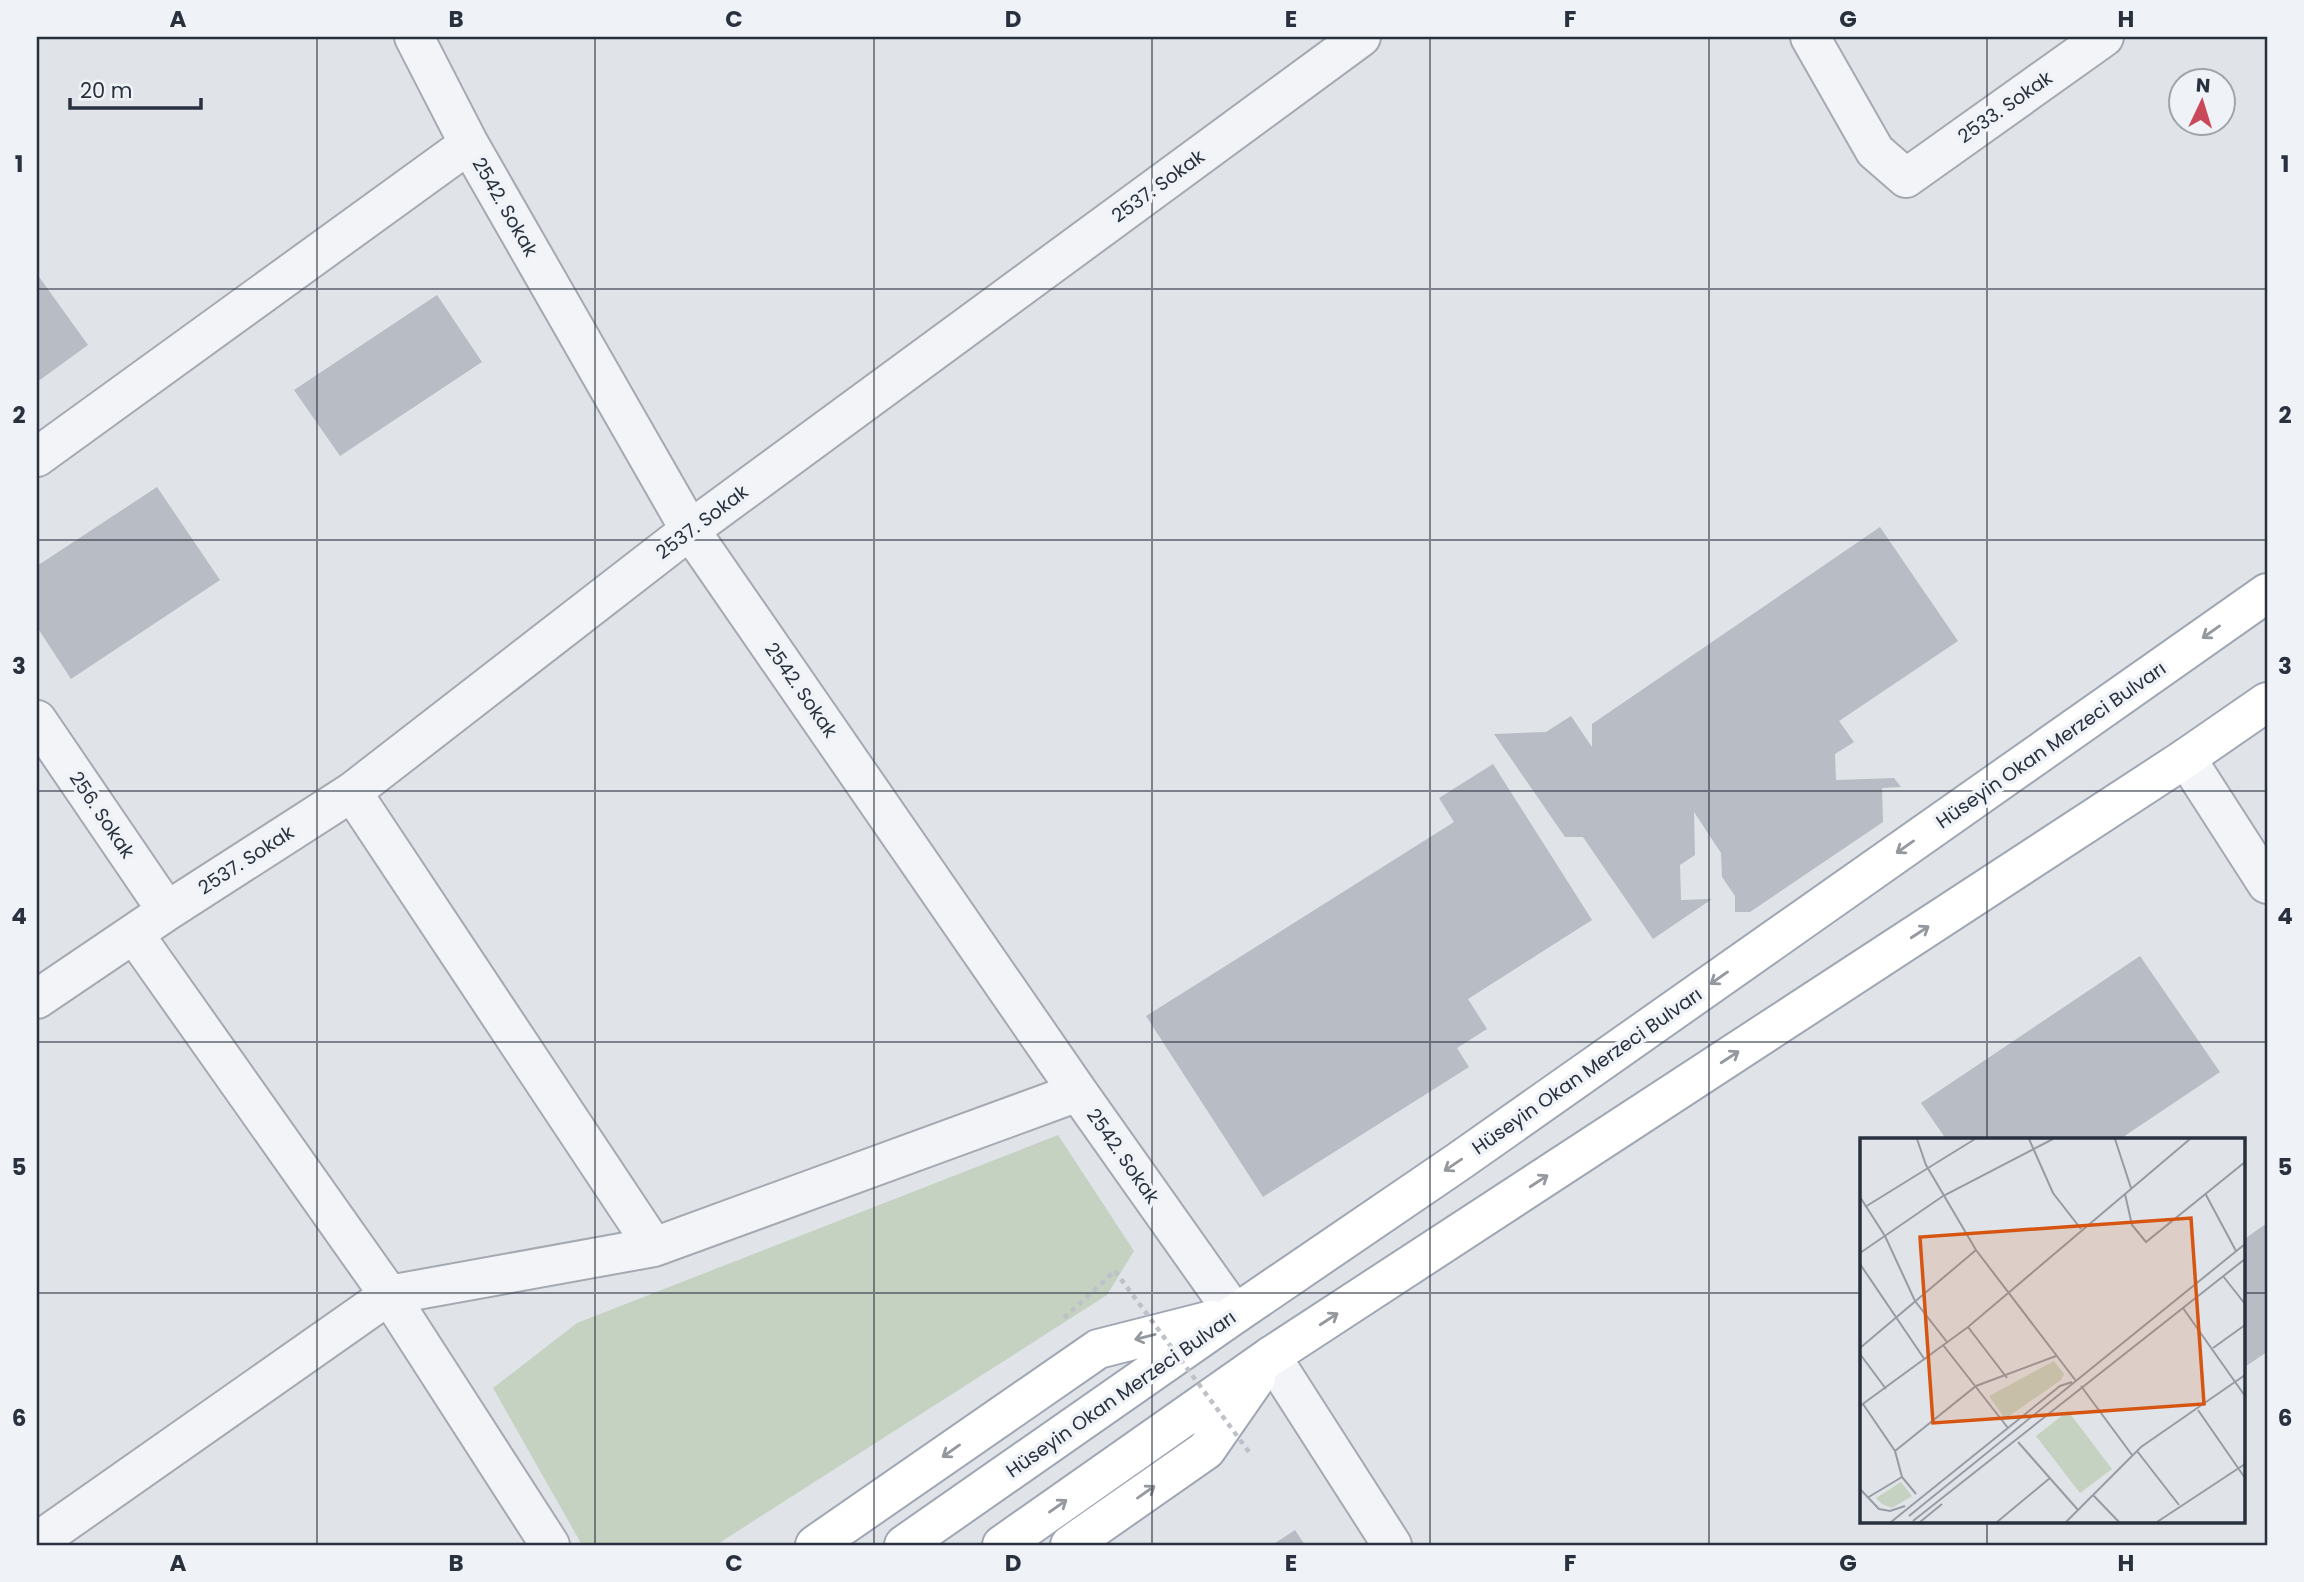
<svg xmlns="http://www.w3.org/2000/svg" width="2304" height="1582" viewBox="0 0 2304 1582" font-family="Poppins,sans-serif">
<rect width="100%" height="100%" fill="#e0e3e8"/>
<path fill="#c5d2c1" d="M1058 1135 1134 1251 1107 1295 716 1545H582L493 1388 577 1323Z"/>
<path fill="#b7bcc5" d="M37 274 88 345 37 382Z
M437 295 482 362 340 456 294 390Z
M157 487 220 580 71 679 37 627V566Z
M1880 527 1958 641 1839 721 1854 742 1835 754 1836 780 1894 778 1901 787 1882 788 1883 822 1750 912H1735V896L1722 877 1721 853 1694 812 1695 855 1680 865 1681 900 1712 899 1653 939 1583 837H1565L1494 734 1546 732 1571 716 1592 747V724Z
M1493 764 1592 920 1468 999 1487 1029 1457 1048 1469 1067 1263 1197 1146 1016 1454 822 1439 798Z
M2140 956 2220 1072 2120 1139H1946L1921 1103Z
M2267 1223V1352L2243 1368V1240Z
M1295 1530 1305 1545H1272Z"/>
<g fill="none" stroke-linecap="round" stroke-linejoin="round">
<g stroke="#a5aab2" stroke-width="42">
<path id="minor" d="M414 37 469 144 690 530 1078 1092 1235 1314
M1810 37 1875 151 1906 178 2104 37
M37 457 469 144
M37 720 167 911
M2186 758 2267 884
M352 792 654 1247
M134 934 389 1295 550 1545
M37 999 167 911 352 792 690 530 1361 37
M1271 1356 1392 1545
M37 1542 389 1295 654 1247 1078 1092"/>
</g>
<g stroke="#a0a7b4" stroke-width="42">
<path id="primary" d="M815 1545 1098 1349 1212 1320
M904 1545 1235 1314 1458 1162 2267 593
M1002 1545 1271 1356 2186 758 2267 702
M1070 1545 1206 1450 1256 1378"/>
</g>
<path stroke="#bec1c7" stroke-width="4.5" stroke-dasharray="5 5" stroke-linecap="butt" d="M1064 1318 1115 1271"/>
<use href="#minor" stroke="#f3f4f7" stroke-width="38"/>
<use href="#primary" stroke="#fff" stroke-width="38"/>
<path stroke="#bec1c7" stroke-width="4.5" stroke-dasharray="5 5" stroke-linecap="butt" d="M1115 1271 1252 1456"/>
</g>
<defs><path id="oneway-shaft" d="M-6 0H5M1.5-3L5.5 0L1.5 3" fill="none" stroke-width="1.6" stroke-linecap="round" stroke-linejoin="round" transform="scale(1.75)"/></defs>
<g stroke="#94989f">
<use href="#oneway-shaft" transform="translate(2211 632) rotate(145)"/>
<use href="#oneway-shaft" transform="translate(1905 847) rotate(145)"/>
<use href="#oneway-shaft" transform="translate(1920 932) rotate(-33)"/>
<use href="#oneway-shaft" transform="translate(1719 978) rotate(145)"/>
<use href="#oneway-shaft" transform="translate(1730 1057) rotate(-33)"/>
<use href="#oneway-shaft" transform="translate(1453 1165) rotate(146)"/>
<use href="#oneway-shaft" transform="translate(1539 1181) rotate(-33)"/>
<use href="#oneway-shaft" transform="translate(1329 1319) rotate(-33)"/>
<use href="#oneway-shaft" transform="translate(1145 1337) rotate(166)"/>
<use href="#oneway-shaft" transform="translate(951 1451) rotate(145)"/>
<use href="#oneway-shaft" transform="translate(1146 1492) rotate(-35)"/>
<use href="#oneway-shaft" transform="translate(1058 1506) rotate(-35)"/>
</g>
<path fill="none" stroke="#29313f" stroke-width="2" stroke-opacity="0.55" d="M317 37V1545M595 37V1545M874 37V1545M1152 37V1545M1430 37V1545M1709 37V1545M1987 37V1139M37 289H2267M37 540H2267M37 791H2267M37 1042H2267M37 1293H1861M2243 1293H2267M1987 1521V1545"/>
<g text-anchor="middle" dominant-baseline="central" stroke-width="7" stroke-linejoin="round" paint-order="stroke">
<g font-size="19" fill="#29313f" stroke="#eff2f6">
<text transform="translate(2005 107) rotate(-35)">2533. Sokak</text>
<text transform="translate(1158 186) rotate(-36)">2537. Sokak</text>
<text transform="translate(505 207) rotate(60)">2542. Sokak</text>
<text transform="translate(702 522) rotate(-37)">2537. Sokak</text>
<text transform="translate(801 690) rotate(55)">2542. Sokak</text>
<text transform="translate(2051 745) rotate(-35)">Hüseyin Okan Merzeci Bulvarı</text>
<text transform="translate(102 815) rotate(56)">256. Sokak</text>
<text transform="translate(246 860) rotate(-33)">2537. Sokak</text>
<text transform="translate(1587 1071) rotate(-35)">Hüseyin Okan Merzeci Bulvarı</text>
<text transform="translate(1123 1156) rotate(55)">2542. Sokak</text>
<text transform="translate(1121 1394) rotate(-35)">Hüseyin Okan Merzeci Bulvarı</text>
</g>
</g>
<g transform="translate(1860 1138)">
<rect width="385" height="385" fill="#e0e3e8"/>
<path d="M194 223 204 236 201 242 145 281 129 258ZM208 273 252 331 220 355 176 298ZM41 344 52 358 32 370 22 366 16 360Z" fill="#c5d2c1"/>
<path fill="none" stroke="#979ca4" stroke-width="2" d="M57 1 66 27 116 112 216 243M169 1 193 55 221 91M255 1 271 50M345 55 376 113M265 56 272 87 286 104 385 24M0 59 25 98 55 163 87 204M5 69 115 1M0 115 83 58 193 1M0 126 65 222M363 138 385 166M323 170 385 258M108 189 147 240M83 207 148 290M0 210 116 112M353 210 385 187M0 216 26 251M221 248 272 317M3 266 35 313 42 339 56 356M0 268 108 189 330 1M338 272 385 340M158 304 218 372M35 313 116 248 196 218M277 313 319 367M0 351 19 371 30 373 45 368M233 357 259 384M7 360 42 339M49 378 385 106M53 383 385 121M31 384 200 248 212 244M60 384 82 366M137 384 190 340M206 384 281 309 385 237M297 384 385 326"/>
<path fill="#d55511" fill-opacity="0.15" stroke="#d55511" stroke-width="3.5" d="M331 80 344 266 73 285 60 99Z"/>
<rect width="385" height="385" fill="none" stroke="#29313f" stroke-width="3.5"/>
</g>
<rect width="2304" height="1582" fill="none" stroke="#eff2f6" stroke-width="77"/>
<g transform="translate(2202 102) rotate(4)"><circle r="33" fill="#eff2f6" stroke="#a0a5ad" stroke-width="2"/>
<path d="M0-5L12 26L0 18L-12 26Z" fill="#c9495b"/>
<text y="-10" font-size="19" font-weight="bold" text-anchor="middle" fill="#29313f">N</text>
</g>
<path d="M70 98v10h131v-10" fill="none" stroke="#29313f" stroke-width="3.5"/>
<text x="80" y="98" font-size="21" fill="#29313f" stroke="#eff2f6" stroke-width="5" paint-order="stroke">20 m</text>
<rect x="38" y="38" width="2228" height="1506" fill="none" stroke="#29313f" stroke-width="2.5"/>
<g font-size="23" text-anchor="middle" font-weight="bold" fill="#29313f">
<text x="178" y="27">A</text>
<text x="456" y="27">B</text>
<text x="734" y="27">C</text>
<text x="1013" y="27">D</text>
<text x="1291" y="27">E</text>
<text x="1570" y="27">F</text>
<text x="1848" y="27">G</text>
<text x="2126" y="27">H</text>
<text x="19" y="172">1</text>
<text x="2285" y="172">1</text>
<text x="19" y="423">2</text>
<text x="2285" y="423">2</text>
<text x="19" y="674">3</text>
<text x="2285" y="674">3</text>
<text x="19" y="924">4</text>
<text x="2285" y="924">4</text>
<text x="19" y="1175">5</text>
<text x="2285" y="1175">5</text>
<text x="19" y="1426">6</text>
<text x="2285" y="1426">6</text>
<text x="178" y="1571">A</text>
<text x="456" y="1571">B</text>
<text x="734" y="1571">C</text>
<text x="1013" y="1571">D</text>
<text x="1291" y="1571">E</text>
<text x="1570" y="1571">F</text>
<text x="1848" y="1571">G</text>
<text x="2126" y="1571">H</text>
</g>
</svg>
